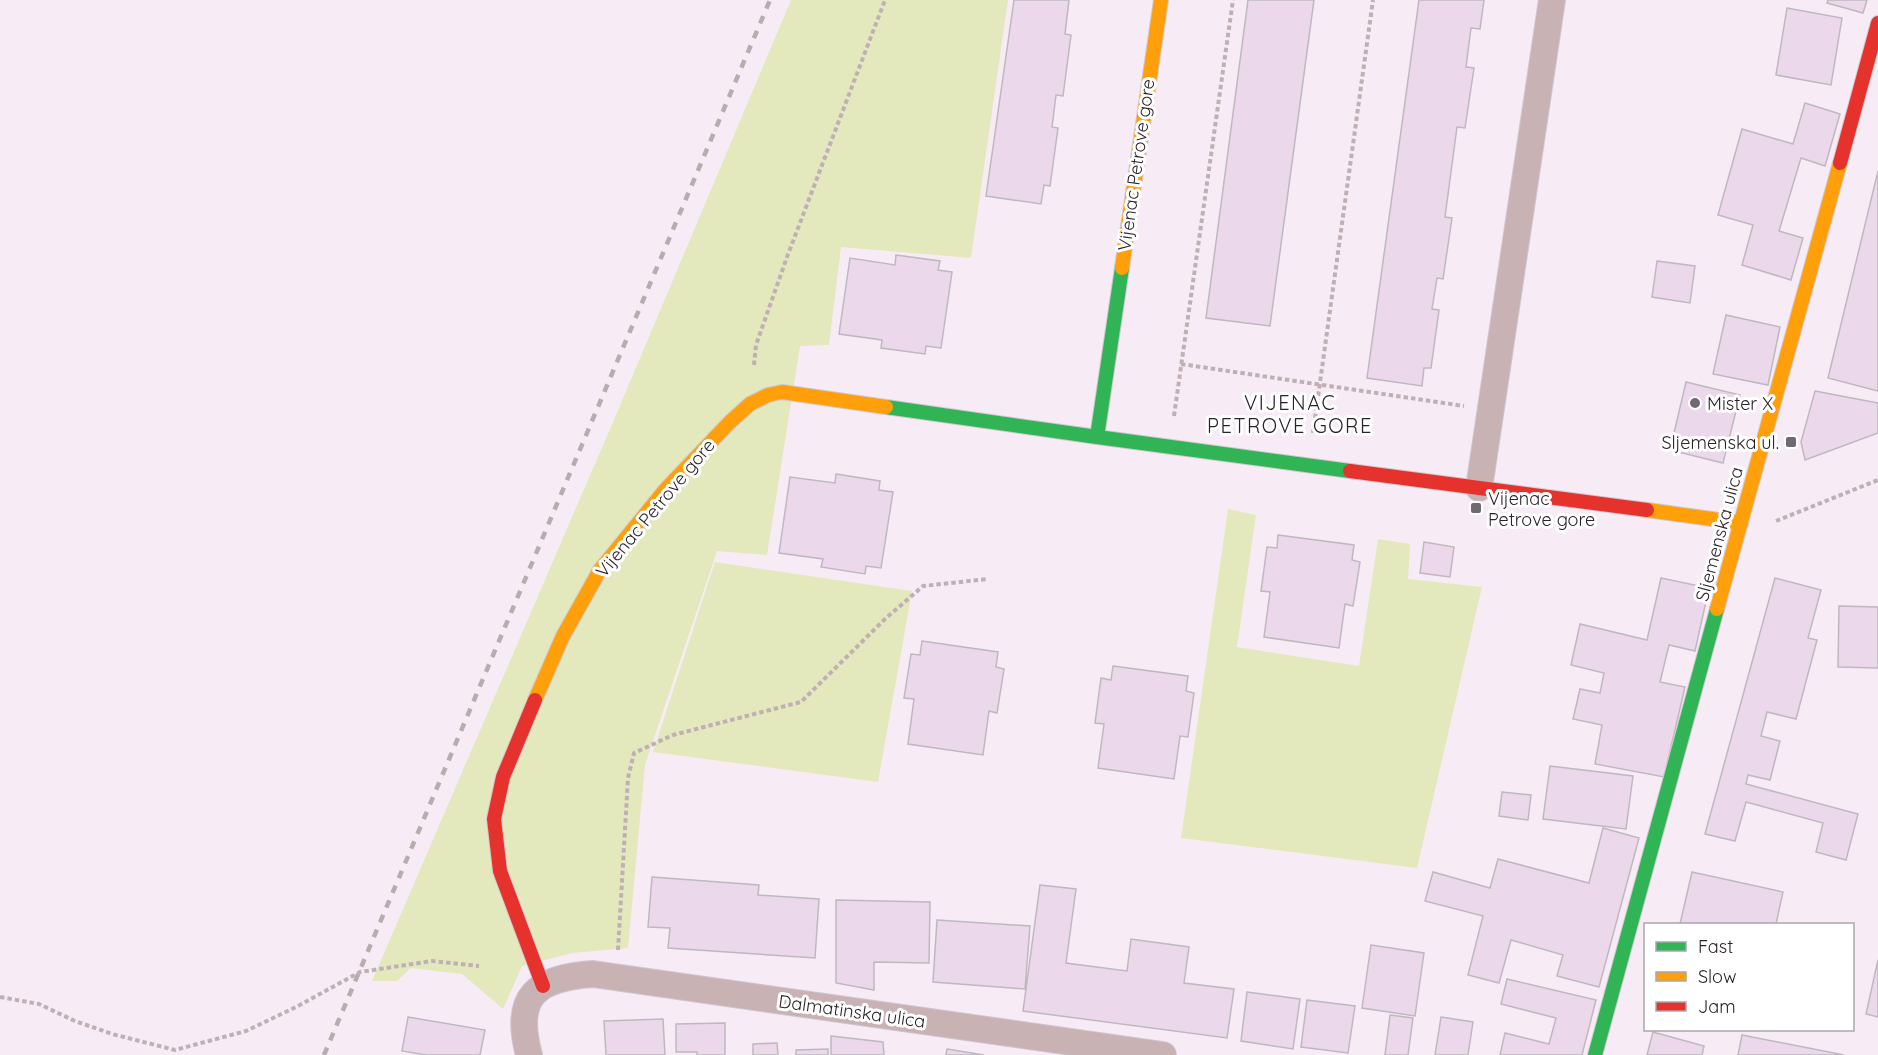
<svg xmlns="http://www.w3.org/2000/svg" width="1878" height="1055" viewBox="0 0 1878 1055" font-family="Quicksand,sans-serif">
<rect width="100%" height="100%" fill="#f7ecf6"/>
<path fill="#e3e9bc" d="M791 0H1008L971 258 841 247 829 345 800 346 767 555 717 551 645 765 628 948 572 953 522 966 503 1009 462 974 411 968 397 981H372L616 415Z
M1228 509 1256 515 1237 647 1359 666 1378 539 1410 544 1408 579 1482 587 1417 868 1181 838Z
M715 562 912 591 878 782 653 752Z"/>
<path fill="#ebd8ea" stroke="#bfb8bf" stroke-width="1.5" d="M1014 0H1069L1065 34 1071 35 1063 96 1056 95 1052 127 1058 128 1050 186 1044 185 1041 204 986 196Z
M1248 0H1314L1270 326 1206 318Z
M1419 0H1484L1480 29 1471 28 1466 67 1474 68 1465 128 1457 127 1445 217 1452 218 1443 279 1437 278 1432 309 1439 310 1431 368H1424L1422 386 1367 378Z
M1828 0H1867L1863 13 1827 3Z
M1787 8 1842 18 1831 85 1776 75Z
M1805 103 1840 114 1825 166 1801 158 1779 231 1803 238 1791 280 1742 265 1753 225 1718 215 1742 129 1793 144Z
M1878 171V391L1828 378Z
M896 255 940 261 938 270 952 272 941 348 926 346 925 354 881 348 882 340 839 334 850 258 895 265Z
M1657 261 1695 266 1690 303 1652 297Z
M1726 315 1780 327 1768 385 1713 374Z
M1686 382 1740 395 1723 463 1670 450Z
M1815 391 1878 403V433L1805 460 1801 442Z
M836 474 880 481 879 490 893 492 881 568 866 566 865 574 821 567 823 559 779 553 790 477 835 483Z
M1278 535 1354 545 1352 560 1360 562 1353 606 1345 604 1339 648 1264 637 1270 592 1261 591 1267 547 1277 548Z
M1424 542 1454 547 1450 577 1420 573Z
M1661 578 1709 588 1695 651 1669 645 1660 682 1685 687 1664 777 1595 764 1602 725 1573 719 1580 689 1600 693 1604 673 1571 665 1580 624 1647 640Z
M1775 578 1821 590 1808 638 1817 640 1796 719 1767 712 1761 736 1780 741 1770 780 1748 775 1746 784 1858 814 1846 860 1816 852 1823 823 1746 802 1735 841 1705 834Z
M1839 606 1878 607V668L1838 667Z
M922 641 998 652 996 667 1004 669 997 713 989 711 983 755 908 744 914 699 904 698 911 654 920 655Z
M1113 666 1188 676 1186 691 1194 693 1188 737 1180 736 1174 779 1098 768 1104 724 1095 723 1101 678 1111 680Z
M1550 766 1633 776 1626 829 1543 819Z
M1502 792 1531 795 1528 820 1499 816Z
M1603 828 1639 838 1599 987 1557 976 1563 955 1511 940 1499 983 1468 975 1483 916 1425 901 1433 872 1490 888 1498 859 1589 883Z
M1692 872 1783 892 1776 924H1680Z
M652 877 759 885 758 895 819 899 815 958 668 948 670 928 648 927Z
M1040 885 1076 889 1066 963 1127 971 1131 939 1189 947 1184 983 1234 989 1227 1038 1023 1011Z
M836 900 930 902 929 963 874 962V990L836 983Z
M937 920 1030 926 1025 989 933 982Z
M1371 945 1424 953 1415 1016 1362 1008Z
M1878 960V1017L1866 1014Z
M1507 979 1596 1000 1582 1055H1500L1505 1033 1549 1044 1556 1018 1501 1004Z
M1247 992 1300 999 1293 1049 1241 1041Z
M1307 1000 1355 1006 1348 1053 1301 1047Z
M1390 1015 1413 1018 1408 1055H1385Z
M408 1017 485 1030 480 1055H426L402 1051Z
M1441 1017 1473 1022 1468 1055H1435Z
M663 1019 665 1055H606L604 1021Z
M725 1023V1055H697V1052H676V1024Z
M1653 1032 1704 1046 1702 1055H1647Z
M1742 1035 1844 1055H1738Z
M831 1036 883 1042 884 1055H831Z
M777 1043 778 1055H753V1044Z
M828 1049V1055H796V1050Z
M947 1049 984 1055H946Z"/>
<g fill="none" stroke-linecap="round" stroke-linejoin="round">
<g stroke="#d1c8d0" stroke-width="28">
<path id="street" d="M1479 488 1552 0
M529 1055C513 996 536 978 593 974L1163 1055"/>
</g>
<g stroke="#d1c8d0" stroke-width="16">
<path id="fast" d="M1122 268 1097 437 1350 471
M886 407 1097 437
M1595 1055 1717 609"/>
</g>
<g stroke="#d1c8d0" stroke-width="16">
<path id="slow" d="M1122 268 1161 0
M1647 510 1741 523
M1717 609 1840 163
M535 700 563 636 600 570 666 489 730 422 750 404 768 395 782 392 886 407"/>
</g>
<g stroke="#d1c8d0" stroke-width="16">
<path id="jam" d="M1840 163 1878 23
M1350 471 1647 510
M535 700 503 777 494 819 500 871 543 986"/>
</g>
<path stroke="#c0b0b5" stroke-width="4" stroke-dasharray="4.5 3" stroke-linecap="butt" d="M1181 364 1464 406
M754 365 756 345 787 257 885 0
M1174 416 1233 0
M1313 433 1373 0
M1776 521 1878 480
M618 950 628 778 634 753 673 735 801 702 885 619 923 586 988 579
M0 997 39 1004 75 1021 112 1034 175 1050 246 1031 298 1006 360 972 432 961 479 966"/>
<use href="#street" stroke="#c8b2b3" stroke-width="26"/>
<use href="#fast" stroke="#30b455" stroke-width="14"/>
<use href="#slow" stroke="#ff9f0a" stroke-width="14"/>
<use href="#jam" stroke="#e5322d" stroke-width="14"/>
<path stroke="#b9abae" stroke-width="4.5" stroke-dasharray="8 8" stroke-linecap="butt" d="M324 1055 770 0"/>
</g>
<g fill="#716971" stroke="#fff" stroke-width="2">
<circle cx="1695" cy="403" r="6"/>
<rect x="1785" y="436" width="12" height="12" rx="3"/>
<rect x="1470" y="502" width="12" height="12" rx="3"/>
</g>
<g text-anchor="middle" dominant-baseline="central" stroke-width="6" stroke-linejoin="round" paint-order="stroke">
<g font-size="18" fill="#292229" stroke="#fff">
<text transform="translate(1136 165) rotate(-82)">Vijenac Petrove gore</text>
<text transform="translate(655 508) rotate(-50)">Vijenac Petrove gore</text>
<text transform="translate(1719 534) rotate(-75)">Sljemenska ulica</text>
<text transform="translate(852 1011) rotate(8)">Dalmatinska ulica</text>
</g>
<g font-size="18" fill="#292229" stroke="#fff" text-anchor="start">
<text x="1707" y="403">Mister X</text>
<text x="1779" y="442" text-anchor="end">Sljemenska ul.</text>
<text x="1488" y="498">Vijenac<tspan x="1488" dy="21">Petrove gore</tspan></text>
</g>
<g font-size="20" letter-spacing="1.5" fill="#292229" stroke="#fff">
<text x="1290" y="402">VIJENAC<tspan x="1290" dy="23">PETROVE GORE</tspan></text>
</g>
</g>
<rect x="1644" y="923" width="210" height="108" fill="#ffffff" stroke="#a9a7a9" stroke-width="1.5"/>
<rect x="1656" y="942" width="30" height="9" fill="#30b455" stroke="#a9a7a9" stroke-width="1.5"/>
<text x="1698" y="953" font-size="18" fill="#292229">Fast</text>
<rect x="1656" y="972" width="30" height="9" fill="#ff9f0a" stroke="#a9a7a9" stroke-width="1.5"/>
<text x="1698" y="983" font-size="18" fill="#292229">Slow</text>
<rect x="1656" y="1002" width="30" height="9" fill="#e5322d" stroke="#a9a7a9" stroke-width="1.5"/>
<text x="1698" y="1013" font-size="18" fill="#292229">Jam</text>
</svg>
